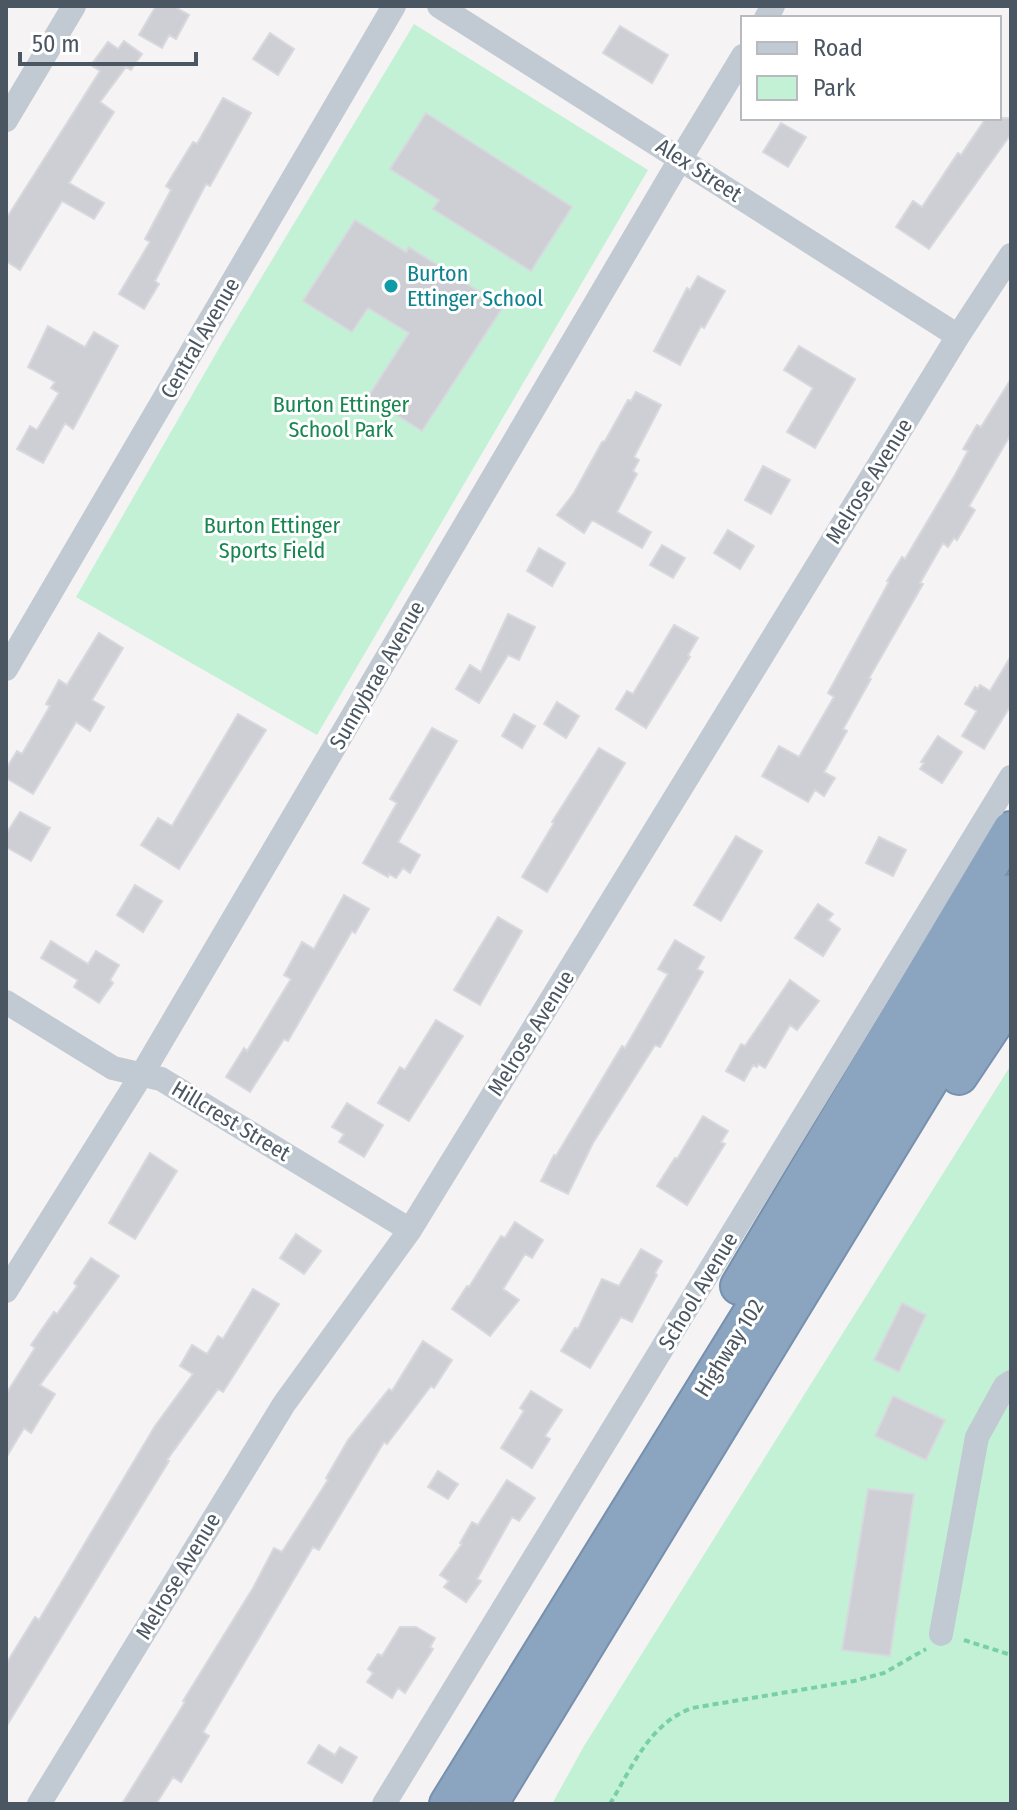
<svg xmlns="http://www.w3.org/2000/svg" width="1017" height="1810" viewBox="0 0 1017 1810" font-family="'Fira Sans Condensed',sans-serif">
<rect width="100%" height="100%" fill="#f5f3f3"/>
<path fill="#c3f1d5" d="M414 24 648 170 317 735 76 597 222 343Z
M1011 1065V1804H552L584 1746Z"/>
<path fill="#cdcfd5" stroke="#d7d9de" stroke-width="2" d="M156 6H173L189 15 176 39 169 35 162 48 139 35Z
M620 26 668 55 652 83 603 53Z
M270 33 294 49 278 75 253 59Z
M124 41 142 54 131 70 126 67 100 102 114 112 69 183 104 203 94 219 62 201 20 270 6 261V219L100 71 91 65 108 42 118 49Z
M223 98 251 113 210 186 206 184 155 281 159 284 144 309 119 294 150 242 145 239 171 190 166 186 193 142 197 144Z
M426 113 572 207 531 271 433 209 439 200 390 169Z
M986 118H1011V134L929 249 896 227 913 201 922 207 958 153 961 155Z
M781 123 806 137 788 167 763 152Z
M355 220 406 252 409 247 503 307 422 431 368 397 409 333 368 308 352 332 303 301Z
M698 276 725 291 704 328 701 326 680 365 654 351 687 288 690 290Z
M48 326 85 347 94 332 118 346 73 429 65 423 43 463 17 449 30 426 37 430 59 393 51 388 55 382 28 367Z
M799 346 855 379 815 448 787 432 813 388 784 370Z
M1011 379V434L969 506 975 510 957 540 954 538 948 547 943 543 920 583 923 584 869 678 871 679 843 729 847 731 824 772 835 778 824 796 815 790 808 802 762 776 779 746 799 757 834 697 828 693 889 582 887 581 902 557 905 559 955 475 968 451 963 449 977 425 981 427Z
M636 392 661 405 634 457 639 460 633 471 637 474 617 512 651 532 642 548 592 520 584 533 557 515 574 493 602 442 605 441 628 400 631 401Z
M763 466 790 480 771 514 745 500Z
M728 530 754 546 740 569 714 553Z
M662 545 685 558 673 578 650 565Z
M539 548 565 563 552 586 527 571Z
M508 614 535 627 519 660 508 655 479 703 456 689 470 665 481 672Z
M674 625 698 638 688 655 690 657 646 728 616 709 627 691 633 694Z
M99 633 123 648 92 700 104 707 90 731 76 722 33 794 6 778V769L17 751 22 754 50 706 46 704 59 680 67 685Z
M1011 656V705L984 749 962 736 977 711 965 704 975 687 978 689 980 685 990 691Z
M557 702 579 716 566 738 544 724Z
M238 714 266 730 179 869 141 845 158 818 172 826Z
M514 714 535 726 522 748 502 736Z
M432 728 457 741 398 842 420 855 410 873 403 868 396 878 389 874 388 877 363 863 397 803 390 799Z
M938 736 962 752 942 783 920 769 924 763 921 762Z
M599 748 625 763 547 892 522 877 554 823 552 822Z
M20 812 50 828 31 861 6 847V834Z
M736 836 762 851 721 921 694 905Z
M879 837 906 850 893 876 866 863Z
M135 885 162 901 143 932 117 915Z
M344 895 369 909 355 933 352 931 288 1041 284 1039 250 1092 226 1077 244 1048 247 1051 291 979 284 975 302 942 314 949Z
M818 904 833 914 828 920 840 929 823 956 795 938Z
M498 917 522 931 480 1005 454 990Z
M675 940 704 957 697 969 703 972 660 1047 655 1045 593 1143 568 1194 541 1181 554 1155 556 1156 622 1046 625 1048 668 974 658 969Z
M51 941 88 964 96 951 119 965 110 980 113 983 99 1003 74 987 78 980 41 958Z
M790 980 819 1001 797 1030 790 1025 765 1068 758 1064 757 1067 753 1065 744 1081 726 1071 741 1044 745 1046Z
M436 1020 463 1036 409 1121 378 1103 400 1067 405 1070Z
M347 1103 383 1125 364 1157 339 1142 344 1134 332 1127Z
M703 1116 728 1131 721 1142 725 1144 687 1205 657 1186 675 1158 677 1159Z
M150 1153 177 1171 135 1239 109 1223Z
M515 1222 543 1240 532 1258 525 1254 503 1289 519 1300 490 1336 452 1309 467 1286 469 1287 501 1236 505 1238Z
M296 1234 321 1251 304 1274 280 1258Z
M641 1249 662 1261 655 1273 657 1275 632 1322 621 1317 590 1368 561 1351 575 1328 578 1329 602 1279 619 1286Z
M91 1258 119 1276 40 1385 55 1394 31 1433 24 1428 6 1458V1394L35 1348 31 1345 54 1312 57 1314 77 1286 74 1283Z
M253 1289 279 1304 223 1392 218 1389 167 1460 169 1461 6 1727V1664L35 1617 39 1620 155 1426 193 1374 180 1366 192 1345 207 1354 218 1336 223 1339Z
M902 1303 926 1315 899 1372 874 1360Z
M423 1341 452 1360 434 1388 431 1386 387 1444 384 1442 319 1550 313 1547 203 1732 209 1736 181 1782 173 1777 156 1804H122L185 1702 183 1701 253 1588 274 1548 282 1552 328 1480 326 1478 348 1440 389 1389 392 1391Z
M531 1391 562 1410 545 1436 550 1439 532 1468 501 1448 524 1411 520 1408Z
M893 1396 945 1420 926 1460 875 1436Z
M438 1471 458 1484 448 1499 428 1487Z
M507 1480 535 1498 519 1521 512 1517 477 1579 481 1581 466 1602 444 1587 449 1581 440 1575 462 1544 460 1543 472 1522 478 1525Z
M868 1489 914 1494 890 1656 842 1650Z
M400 1627H416L435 1638 430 1647 433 1649 405 1693 398 1688 392 1698 367 1682 373 1673 368 1669 378 1654 382 1656Z
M319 1745 335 1755 340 1747 357 1757 342 1783 308 1763Z"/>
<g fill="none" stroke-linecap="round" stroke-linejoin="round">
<g stroke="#7690ad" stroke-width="40">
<path id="highway" d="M959 1076 1011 998
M739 1286 1011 830
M448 1804 1011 893
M489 1804 1011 947"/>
</g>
<path stroke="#7ad0a6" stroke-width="4" stroke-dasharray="6 4" stroke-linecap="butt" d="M964 1640 1011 1655
M610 1804C632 1767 650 1723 692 1708L854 1681 884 1673 926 1649"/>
<path stroke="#c1cad2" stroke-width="24" d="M439 6 958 336
M766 18 773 6
M6 120 74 6
M6 669 394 6
M6 1002 113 1068 161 1079 410 1230
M6 1291 142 1074 681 158 743 56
M941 1634 977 1437 1005 1386 1011 1382
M39 1804 284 1404 410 1230 958 336 1011 255
M384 1804 1011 777"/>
<use href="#highway" stroke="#8ba5c1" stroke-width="36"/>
</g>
<circle fill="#0f9aa8" stroke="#fff" stroke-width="3" cx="391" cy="286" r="8"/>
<g text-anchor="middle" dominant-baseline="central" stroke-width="6" stroke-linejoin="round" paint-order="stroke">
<g font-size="22" fill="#4a5661" stroke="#fff">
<text transform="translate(699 170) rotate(33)">Alex Street</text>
<text transform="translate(200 338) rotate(-60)">Central Avenue</text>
<text transform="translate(869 481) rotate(-58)">Melrose Avenue</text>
<text transform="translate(377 675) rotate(-60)">Sunnybrae Avenue</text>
<text transform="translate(531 1033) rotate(-58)">Melrose Avenue</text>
<text transform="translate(231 1121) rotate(31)">Hillcrest Street</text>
<text transform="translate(698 1291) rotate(-59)">School Avenue</text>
<text transform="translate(729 1348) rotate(-58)">Highway 102</text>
<text transform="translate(178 1576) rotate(-59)">Melrose Avenue</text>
</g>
<g font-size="22" fill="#0d838f" stroke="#fff" text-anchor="start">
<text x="407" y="273">Burton<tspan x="407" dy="25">Ettinger School</tspan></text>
</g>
<g font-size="22" fill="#17864f" stroke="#fff">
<text x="341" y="404">Burton Ettinger<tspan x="341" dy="25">School Park</tspan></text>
<text x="272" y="525">Burton Ettinger<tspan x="272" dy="25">Sports Field</tspan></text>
</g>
</g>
<rect width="1017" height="1810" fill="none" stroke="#4a5661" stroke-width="16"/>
<rect x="741" y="16" width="260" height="104" fill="#ffffff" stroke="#b7bbc0" stroke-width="2"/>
<rect x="757" y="42" width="40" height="12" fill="#c1cad2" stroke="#b7bbc0" stroke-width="2"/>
<text x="813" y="56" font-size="24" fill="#4a5661">Road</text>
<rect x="757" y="76" width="40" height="24" fill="#c3f1d5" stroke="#b7bbc0" stroke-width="2"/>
<text x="813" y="96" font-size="24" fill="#4a5661">Park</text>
<path d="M20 52v12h176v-12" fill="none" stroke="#4a5661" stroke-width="4"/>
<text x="32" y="52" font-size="24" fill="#4a5661" stroke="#ffffff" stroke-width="6" paint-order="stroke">50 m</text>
</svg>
